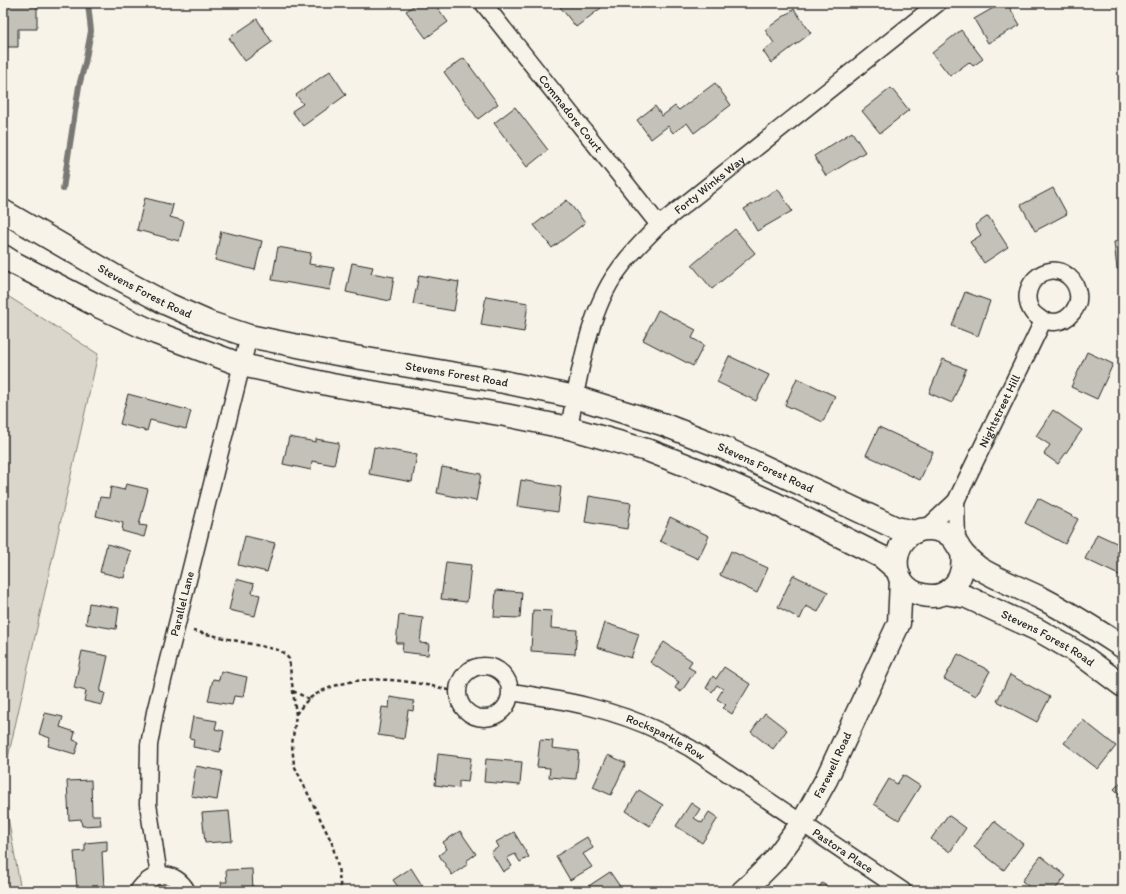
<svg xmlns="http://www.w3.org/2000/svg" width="1126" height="894" viewBox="0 0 1126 894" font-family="Itim,sans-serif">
<rect width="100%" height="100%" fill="#f7f3e8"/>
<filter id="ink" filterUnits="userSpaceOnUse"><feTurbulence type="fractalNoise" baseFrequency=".025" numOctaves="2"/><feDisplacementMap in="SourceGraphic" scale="8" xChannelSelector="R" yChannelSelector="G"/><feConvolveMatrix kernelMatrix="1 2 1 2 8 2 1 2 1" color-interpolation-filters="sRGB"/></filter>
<g filter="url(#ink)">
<path fill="#dad6cc" stroke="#82807c" d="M3 293 98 354 3 780Z
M3 789 21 891H3Z"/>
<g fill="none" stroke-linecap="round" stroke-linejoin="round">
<path stroke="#7a7874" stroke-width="6" d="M63 189 79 86 85 63 91 31 88 3"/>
</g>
<path fill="#c4c1b9" stroke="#2b2b2b" d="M418 3H434L448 22 426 38 406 11Z
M557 3H598L601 8 576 27Z
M1002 3H1007L1020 25 988 43 974 19Z
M3 4H37V29H18V47H3V32H5V29H3Z
M794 9 811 33 771 63 763 51 774 43 765 30Z
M257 19 272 42 245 61 229 38Z
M961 30 983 59 973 66 969 62 950 76 932 53Z
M464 58 498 104 478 119 444 72Z
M330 71 346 95 303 126 292 111 303 104 296 95Z
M715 83 731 105 694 133 687 123 673 133 668 126 651 139 637 120 655 106 662 116 675 106 679 110Z
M891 88 909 110 880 133 862 111Z
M515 107 548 150 527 167 494 123Z
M852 132 865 152 826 176 814 156Z
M1053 188 1067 214 1035 231 1021 205Z
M778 189 792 211 757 231 744 209Z
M145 198 173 205 170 217 184 221 179 241 137 230Z
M567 200 585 223 552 248 534 225Z
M988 216 1008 247 984 263 970 242 981 235 975 225Z
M735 229 755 253 712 289 692 265Z
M221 231 262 241 255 270 215 260Z
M1123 240V269H1117L1114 242Z
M278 247 311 253 309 264 334 268 330 290 272 280Z
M352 263 373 267 371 273 394 277 390 301 346 292Z
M419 275 459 282 454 311 413 304Z
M965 292 990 301 978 336 952 326Z
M486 296 528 303 524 332 481 325Z
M658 310 696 330 692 338 704 345 693 366 643 340Z
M1087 352 1113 364 1097 399 1071 387Z
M729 356 769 375 756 401 717 382Z
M943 359 966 369 952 403 929 393Z
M797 378 835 396 823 422 785 405Z
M128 394 191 411 186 429 150 420 147 431 120 424Z
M1053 410 1082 430 1058 464 1044 454 1050 445 1036 436Z
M879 427 933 452 920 480 866 455Z
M289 437 316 442V439L339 443 334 465 312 461 311 470 283 464Z
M374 447 417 455 412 482 369 474Z
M442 467 481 474 476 501 437 493Z
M521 480 561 487 558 512 517 506Z
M126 484 148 489 139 525 147 526 144 537 122 531 123 523 96 516 100 497 109 498 111 487 124 490Z
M589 496 631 503 627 529 585 522Z
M1038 498 1078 519 1065 544 1025 523Z
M670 517 709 536 698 559 660 541Z
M1097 534 1123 546V577L1085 559Z
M245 536 275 543 267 572 238 565Z
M107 544 131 551 124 578 100 572Z
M731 551 768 568 757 593 720 575Z
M446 562 471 565 467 602 441 599Z
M793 575 828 592 818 612 806 606 800 619 778 607Z
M236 579 254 584 252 593 260 595 255 616 229 610Z
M496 590 522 592 520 618 494 617Z
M89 603 119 608 116 629 86 624Z
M533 610 552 611 551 628 577 630 575 654 531 651Z
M399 615 423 618 420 643 429 644 428 655 402 652 403 643H396Z
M605 623 639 634 631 658 597 647Z
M664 642 692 661 688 667 695 671 681 692 675 688 679 682 650 662Z
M82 651 108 656 100 692 105 693 102 705 84 701 86 691 74 688Z
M958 654 990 671 976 696 944 679Z
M724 667 750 684 732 714 723 708 726 705 717 699 723 689 717 685 712 692 706 688 713 676 716 679Z
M221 671 247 677 243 697 234 696 232 705 208 701 213 679 219 680Z
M1010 675 1050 697 1037 722 997 701Z
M390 697 414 701 413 711 408 710 404 739 378 735 382 707 389 708Z
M45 713 63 717 60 727 75 732 73 740 79 742 75 754 48 746 50 738 39 734Z
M765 713 787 730 773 749 751 732Z
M193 717 217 721 215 729 224 731 220 752 193 747 194 739 189 738Z
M1083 720 1116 746 1098 769 1064 743Z
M540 740 553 741 552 748 579 751 576 779 549 777 550 768 537 767Z
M438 754 471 758 468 782 459 781V788L435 785Z
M608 755 626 763 611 795 593 787Z
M486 759 522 762 520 785 484 782Z
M196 766 222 771 217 800 191 796Z
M903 775 920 786 899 820 874 804 889 779 897 784Z
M91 780 92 815H100L101 825 82 826 81 819 69 820 67 781Z
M1123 780V797L1114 789Z
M639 790 663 805 650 826 626 811Z
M691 803 700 809 694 818 702 823 709 812 718 818 702 843 676 826Z
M229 811 232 841 205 843 202 813Z
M948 815 966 828 950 852 931 839Z
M994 821 1023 844 1004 870 974 847Z
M460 831 476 854 466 861 468 864 452 875 439 855 447 849 443 842Z
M514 832 529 857 520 862 515 854 507 858 512 866 503 872 491 852 499 847 496 842Z
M587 837 593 848 583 854 592 867 570 880 556 856Z
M107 841V851L102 852 104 887 77 889 74 852 85 851V843Z
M1041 856 1066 876 1054 891H1034L1022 881Z
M411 868 425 890 424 891H401L393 880Z
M252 869 253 891H222L221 882H227L226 870Z
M610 872 621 888 616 891H581Z
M822 883 834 891H817Z"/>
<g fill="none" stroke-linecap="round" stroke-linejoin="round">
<g stroke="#2b2b2b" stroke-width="19">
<g id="street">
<path id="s1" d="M483 3 659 225"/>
<path id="s2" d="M569 428C578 381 587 319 613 278 626 258 642 242 659 225L938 3"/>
<path id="s3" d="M956 501 1043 321C1047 321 1051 322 1055 322 1069 321 1080 307 1078 294 1077 286 1074 281 1068 276 1045 258 1015 289 1033 313 1036 316 1040 318 1043 321"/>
<path d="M926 529 956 501 957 542"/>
<circle cx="484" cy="692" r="26"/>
<path id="s4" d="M511 692C563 700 614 709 661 732 671 737 680 743 690 748L903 891"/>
<path id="s5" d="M159 876 148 804 149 745 155 712 249 336"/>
<path d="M138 891C151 871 175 869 187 891"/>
</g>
</g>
<g stroke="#2b2b2b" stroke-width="25">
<g id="secondary">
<path id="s6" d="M3 211 120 279 167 304 210 323 249 336 337 354 504 382 575 397 662 424 724 448 896 528 915 532"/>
<path d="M3 256 14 263 100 307 156 333 242 365 332 385 505 415 569 428 650 451 711 475 774 503 882 557 897 570"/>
<path d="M962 552C964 567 962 581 949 590 942 596 932 597 923 595 883 587 891 526 931 529 937 530 944 531 949 535 955 539 957 545 961 551 965 557 974 564 979 568 998 580 1025 590 1045 600 1072 614 1098 631 1123 647"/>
<path id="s7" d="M945 593 967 597 1038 630 1080 654 1123 686"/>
<path id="s8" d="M743 891 753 882 774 861 802 823 826 780 899 623 901 580"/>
</g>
</g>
<path stroke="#2b2b2b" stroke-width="2.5" stroke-dasharray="4 3" stroke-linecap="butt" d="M193 631 278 650 284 653 289 659 296 715 292 745 294 765 332 843 338 867 341 891
M293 691 309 699
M296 714C300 709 305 702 310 698 353 669 410 680 457 692"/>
<use href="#street" stroke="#f7f3e8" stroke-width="16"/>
<use href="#secondary" stroke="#f7f3e8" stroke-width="22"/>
</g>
</g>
<g text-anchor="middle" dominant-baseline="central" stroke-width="3" stroke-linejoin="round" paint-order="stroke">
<g font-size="12" fill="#2b2b2b" stroke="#f7f3e8">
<text stroke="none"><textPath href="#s1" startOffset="141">Commadore Court</textPath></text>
<text stroke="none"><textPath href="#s2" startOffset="292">Forty Winks Way</textPath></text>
<text stroke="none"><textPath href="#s6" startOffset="163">Stevens Forest Road</textPath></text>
<text stroke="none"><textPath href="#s6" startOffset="488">Stevens Forest Road</textPath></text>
<text stroke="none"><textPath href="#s3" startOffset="100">Nightstreet Hill</textPath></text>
<text stroke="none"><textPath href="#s6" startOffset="812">Stevens Forest Road</textPath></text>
<text stroke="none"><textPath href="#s5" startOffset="277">Parallel Lane</textPath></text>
<text stroke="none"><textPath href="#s7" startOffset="113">Stevens Forest Road</textPath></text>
<text stroke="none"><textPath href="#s4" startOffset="162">Rocksparkle Row</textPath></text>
<text stroke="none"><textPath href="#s8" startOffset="156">Farewell Road</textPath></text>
<text stroke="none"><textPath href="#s4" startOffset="373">Pastora Place</textPath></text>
</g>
</g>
<rect width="1126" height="894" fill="none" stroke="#f7f3e8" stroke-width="16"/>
<rect x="8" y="8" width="1110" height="878" fill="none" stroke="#2b2b2b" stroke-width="1.5" filter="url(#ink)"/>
</svg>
